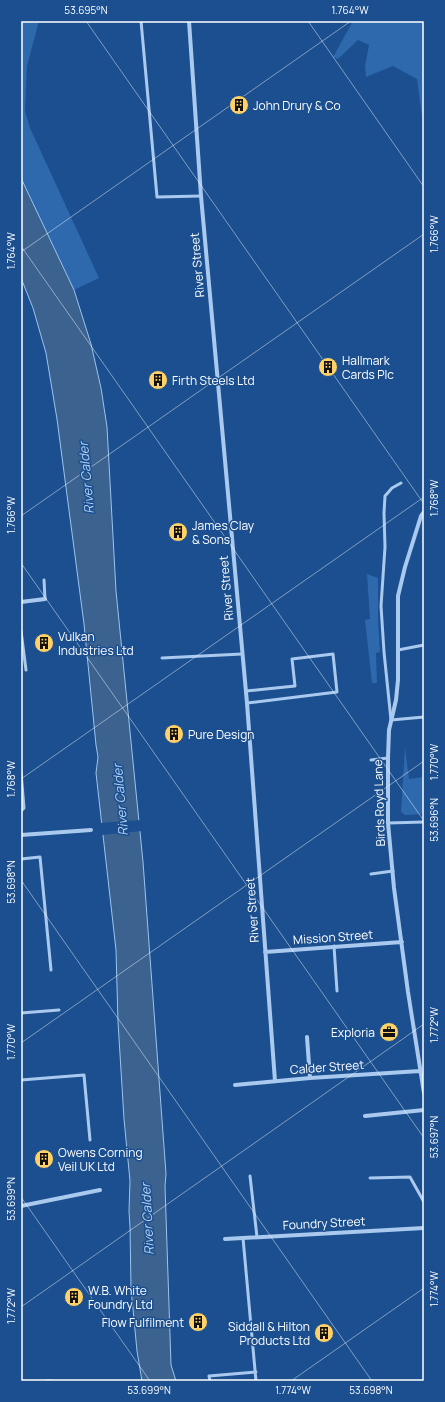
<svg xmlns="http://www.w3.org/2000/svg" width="445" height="1402" viewBox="0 0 445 1402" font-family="Manrope,sans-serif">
<rect width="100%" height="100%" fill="#1b4f8f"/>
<path fill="#2e69ad" d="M21 21H39L27 66 25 111 30 128 99 278 74 290 21 178Z
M353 21H424V119L422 117 417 79 393 66 366 77 365 66 369 45 358 40 338 59 333 57Z
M367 574 378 578V620L380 652 376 653 377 683H372L365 620 370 619Z
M405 747 409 779 424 777V814L405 815 401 812Z"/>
<path fill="#3c6290" stroke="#9cc4f0" d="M21 178 74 290 91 344 101 388 107 427 116 591 143 862 166 1174 165 1186 171 1365 176 1381H142L137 1351 131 1288 130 1227 129 1211 130 1181 124 1119 118 1022 116 950 96 773 98 757 96 745 84 624 57 419 46 353 33 308 21 278Z"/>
<path fill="#1b4f8f" d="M141 820 142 831 101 835 100 823Z"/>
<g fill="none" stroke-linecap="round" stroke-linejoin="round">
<path stroke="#a9c9ee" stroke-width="3" d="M141 21 157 197 201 196
M401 483 392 488 385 496 384 513 385 547 381 606 384 652 391 720 424 717
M44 580 45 599
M21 631 26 670
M398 650 424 645
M162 658 242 654
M246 691 295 686 292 659 333 654 337 692 247 703
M371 760 388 758
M21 772 24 808 21 811
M388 823 424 822
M21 859 40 857 51 970
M371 874 393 871
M334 946 337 991
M21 1013 59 1010
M21 1080 84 1075 90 1140
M250 1176 257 1237
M370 1178 410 1177 424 1202
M243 1238 256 1381
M46 1381H52
M210 1381 209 1376 256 1372"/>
<path stroke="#a9c9ee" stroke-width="4" d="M189 21 201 196 247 703 275 1081
M424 512 421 516 405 567 398 596V680L396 700 389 730 388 758V823L394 888 408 992 424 1093
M21 602 45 599
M21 835 91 830
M265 952 402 942
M307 1037 310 1078
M235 1085 310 1078 420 1071
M365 1116 424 1110
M21 1206 100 1190
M225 1239 424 1228"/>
</g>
<path fill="none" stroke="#fff" stroke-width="1" stroke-opacity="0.45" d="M86 21 424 504M308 21 424 187M21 246 424 821M21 252 351 21M21 516 424 234M21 563 424 1138M21 779 424 497M21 880 372 1381M21 1043 424 761M21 1197 150 1381M21 1307 424 1024M291 1381 424 1288"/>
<defs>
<g id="building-disc" transform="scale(1)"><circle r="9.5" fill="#ffd166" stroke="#1b4f8f"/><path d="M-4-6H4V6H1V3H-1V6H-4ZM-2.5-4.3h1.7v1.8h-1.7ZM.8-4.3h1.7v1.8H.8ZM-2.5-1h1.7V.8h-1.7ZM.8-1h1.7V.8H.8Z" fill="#111"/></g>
<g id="office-disc" transform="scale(1)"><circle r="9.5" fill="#ffd166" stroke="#1b4f8f"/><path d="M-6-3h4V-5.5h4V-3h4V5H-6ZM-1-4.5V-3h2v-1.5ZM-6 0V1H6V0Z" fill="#111"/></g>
</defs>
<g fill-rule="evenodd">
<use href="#building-disc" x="239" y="105"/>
<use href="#building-disc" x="328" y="367"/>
<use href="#building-disc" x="158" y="380"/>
<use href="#building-disc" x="178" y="532"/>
<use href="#building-disc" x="44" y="643"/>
<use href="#building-disc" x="174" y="734"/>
<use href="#office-disc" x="389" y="1032"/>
<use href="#building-disc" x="44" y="1159"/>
<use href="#building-disc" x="74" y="1297"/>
<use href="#building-disc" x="198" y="1322"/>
<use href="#building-disc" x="324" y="1333"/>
</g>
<g text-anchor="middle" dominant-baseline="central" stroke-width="3" stroke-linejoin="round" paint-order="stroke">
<g font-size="12" fill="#fff" stroke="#1b4f8f" text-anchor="start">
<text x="253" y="105">John Drury &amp; Co</text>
<text x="342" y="360">Hallmark<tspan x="342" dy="14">Cards Plc</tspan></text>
<text x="172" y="380">Firth Steels Ltd</text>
<text x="192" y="525">James Clay<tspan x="192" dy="14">&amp; Sons</tspan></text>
<text x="58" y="636">Vulkan<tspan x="58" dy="14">Industries Ltd</tspan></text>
<text x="188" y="734">Pure Design</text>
<text x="375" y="1032" text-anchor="end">Exploria</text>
<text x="58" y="1152">Owens Corning<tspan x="58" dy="14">Veil UK Ltd</tspan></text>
<text x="88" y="1290">W.B. White<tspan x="88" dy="14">Foundry Ltd</tspan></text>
<text x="184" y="1322" text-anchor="end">Flow Fulfilment</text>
<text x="310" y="1326" text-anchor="end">Siddall &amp; Hilton<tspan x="310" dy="14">Products Ltd</tspan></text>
</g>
<g font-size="12" fill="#fff" stroke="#1b4f8f">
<text transform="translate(197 265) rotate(-95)">River Street</text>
<text transform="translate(226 588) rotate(-95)">River Street</text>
<text transform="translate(379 803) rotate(-92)">Birds Royd Lane</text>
<text transform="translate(252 910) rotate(-94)">River Street</text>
<text transform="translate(333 937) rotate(-4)">Mission Street</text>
<text transform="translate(327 1067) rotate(-4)">Calder Street</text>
<text transform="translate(324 1223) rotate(-3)">Foundry Street</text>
</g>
<g font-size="13" font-style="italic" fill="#b5d3f5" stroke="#1b4f8f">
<text transform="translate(86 478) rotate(-95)">River Calder</text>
<text transform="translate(120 800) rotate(-95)">River Calder</text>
<text transform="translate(147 1219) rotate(-93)">River Calder</text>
</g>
</g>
<rect width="445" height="1402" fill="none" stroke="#1b4f8f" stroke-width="44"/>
<rect x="22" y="22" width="401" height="1358" fill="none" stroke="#fff" stroke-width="1.5"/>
<g font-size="10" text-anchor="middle" fill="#fff">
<text x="86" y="14">53.695°N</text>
<text x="350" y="14">1.764°W</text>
<text transform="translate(434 234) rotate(-90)" y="4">1.766°W</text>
<text transform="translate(11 251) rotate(-90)" y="4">1.764°W</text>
<text transform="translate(434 498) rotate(-90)" y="4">1.768°W</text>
<text transform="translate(11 515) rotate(-90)" y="4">1.766°W</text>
<text transform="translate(434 762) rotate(-90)" y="4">1.770°W</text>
<text transform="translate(11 779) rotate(-90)" y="4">1.768°W</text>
<text transform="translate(434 820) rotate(-90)" y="4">53.696°N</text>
<text transform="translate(11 882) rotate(-90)" y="4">53.698°N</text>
<text transform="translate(434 1025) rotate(-90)" y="4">1.772°W</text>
<text transform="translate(11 1042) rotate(-90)" y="4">1.770°W</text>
<text transform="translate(434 1137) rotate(-90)" y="4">53.697°N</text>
<text transform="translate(11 1199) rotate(-90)" y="4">53.699°N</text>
<text transform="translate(434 1289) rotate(-90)" y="4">1.774°W</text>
<text transform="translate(11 1306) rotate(-90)" y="4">1.772°W</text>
<text x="149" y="1394">53.699°N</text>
<text x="293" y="1394">1.774°W</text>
<text x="371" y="1394">53.698°N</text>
</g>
</svg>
